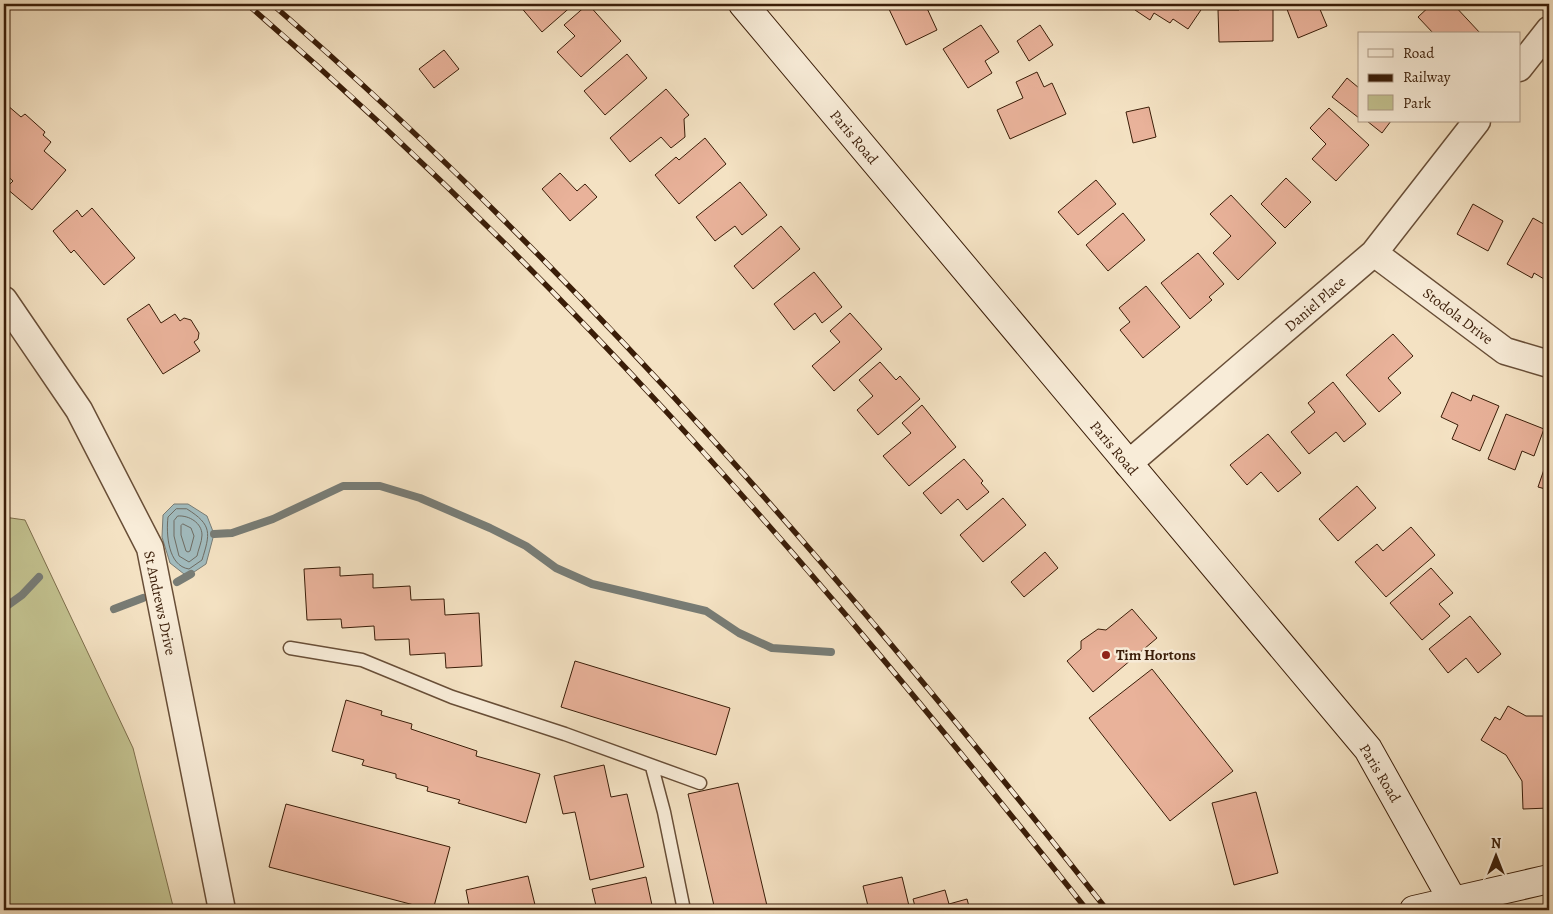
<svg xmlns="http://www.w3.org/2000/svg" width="1553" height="914" viewBox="0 0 1553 914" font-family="Alegreya,serif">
<rect width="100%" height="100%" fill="#f4e2c3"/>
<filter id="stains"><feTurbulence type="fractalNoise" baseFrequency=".004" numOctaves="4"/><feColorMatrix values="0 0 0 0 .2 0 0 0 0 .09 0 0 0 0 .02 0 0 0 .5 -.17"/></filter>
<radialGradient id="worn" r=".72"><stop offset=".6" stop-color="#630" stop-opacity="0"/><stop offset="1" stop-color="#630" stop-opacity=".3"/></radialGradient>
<path fill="#c2c18f" stroke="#7e6f4c" d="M4 517 25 520 133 748 174 910H4Z"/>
<path fill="#a1bbbe" stroke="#787c75" d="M174 504H188L207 516 214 534 206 564 191 574H184L170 563 162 537 163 515Z"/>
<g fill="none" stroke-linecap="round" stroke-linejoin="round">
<path stroke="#6e6c63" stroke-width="1" d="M187 509C213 525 210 534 202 560L189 569C168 566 166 534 168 517L176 509Z
M178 516C189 515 202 523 202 535 202 542 198 550 197 556L189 562 179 556 174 536V521Z
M183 524 191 528 194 536 190 551 188 552 186 551 181 535V526Z"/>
<path stroke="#787c75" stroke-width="8" d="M214 534 232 533 273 519 343 486H380L420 498 490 528 526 546 556 568 592 584 706 611 739 633 772 648 831 652
M177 582 191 574
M4 608 22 595 39 577
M114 609 143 598"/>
</g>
<path fill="#e9b29a" stroke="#3a1d08" d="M521 4H574L542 32 519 5Z
M588 4 621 41 581 77 557 52 575 36 564 25Z
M881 4H925L937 30 906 45 888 7 883 9Z
M1139 4H1205L1188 29 1173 19 1170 23 1154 13 1150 20 1135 10Z
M1239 4H1273V41L1219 42 1218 10H1239Z
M1285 4H1327L1319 7 1327 26 1298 38Z
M1432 4H1453L1481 34H1434L1418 17Z
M981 25 999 52 985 61 992 73 968 88 943 49Z
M1040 25 1053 45 1029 61 1017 41Z
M444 50 459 69 434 88 419 69Z
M627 54 647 78 605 115 584 91Z
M1037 72 1044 87 1052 83 1066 114 1010 139 997 110 1023 98 1016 82Z
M1347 78 1359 88V118L1332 97Z
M666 89 689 115 684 119 685 137 671 148 661 137 630 162 610 138Z
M7 105 21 117 25 114 45 132 43 135 51 142 44 151 66 170 32 210 6 188 13 181 4 173V108Z
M1149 107 1156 137 1133 143 1126 112Z
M1329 108 1369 145 1336 181 1312 159 1326 144 1310 128Z
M1367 121H1391L1382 133Z
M705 138 726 164 679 204 655 175 676 157 679 160Z
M560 173 577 191 585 184 597 197 570 221 542 189Z
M1286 178 1311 202 1285 228 1261 204Z
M1096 180 1116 204 1078 235 1058 212Z
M740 182 767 215 742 235 735 226 715 241 696 217Z
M1231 195 1276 243 1238 280 1213 253 1231 236 1210 214Z
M1473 204 1503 221 1488 251 1457 234Z
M92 208 135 258 104 285 74 250 71 253 53 231 77 210 82 217Z
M1123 213 1145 240 1108 271 1086 245Z
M1533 218 1549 227V282L1534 273 1532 278 1507 264Z
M781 226 800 249 753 289 734 266Z
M1198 253 1224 284 1209 297 1212 300 1190 319 1161 283Z
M814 272 842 307 822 323 815 313 794 330 774 304Z
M1146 286 1180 327 1143 358 1120 330 1130 322 1119 308Z
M149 304 161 323 175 314 180 321 184 318 191 320 199 333 198 339 194 342 200 351 163 374 127 319Z
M850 313 882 349 834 391 812 366 840 342 830 331Z
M1393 334 1413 356 1388 378 1401 393 1379 412 1346 375Z
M880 362 896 380 900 376 920 399 878 435 857 410 873 396 859 380Z
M1333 382 1366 424 1344 442 1336 432 1309 454 1291 432 1315 412 1308 403Z
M1452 392 1471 401 1473 395 1499 406 1480 451 1452 439 1458 425 1441 417Z
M922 405 956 447 909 486 883 456 911 433 902 423Z
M1506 414 1544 429 1534 456 1522 451 1515 470 1488 459Z
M1268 434 1301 473 1278 492 1261 472 1247 485 1230 465Z
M1549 455V490L1538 487Z
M964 459 983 481 981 483 989 492 967 510 958 499 941 514 923 493Z
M1357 486 1376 508 1338 541 1319 519Z
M1003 498 1026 525 983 562 960 535Z
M1411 527 1435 555 1386 597 1355 562 1377 544 1383 551Z
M1045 552 1058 568 1024 597 1011 582Z
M340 567V576L373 574V588L410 586 411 600 444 599 445 615 479 613 482 666 446 668 445 653 410 655 409 639 375 640 374 626 342 628 341 619 307 620 304 569Z
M1431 568 1453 593 1439 604 1450 616 1422 640 1390 603Z
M1132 609 1157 638 1093 692 1067 661 1081 649V641L1098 629 1106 630Z
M1470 616 1501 654 1478 673 1466 658 1448 673 1429 649Z
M575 661 730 708 716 755 561 707Z
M1152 669 1233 771 1170 821 1089 718Z
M346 700 382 711 381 715 412 724 411 729 477 751 476 756 540 774 526 823 458 803 460 800 427 791 428 787 396 778V774L362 765 364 760 332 751Z
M1508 706 1526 716H1549V808L1523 809 1522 781 1506 755 1481 740 1495 717 1500 720Z
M604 765 611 797 627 794 644 867 590 880 575 812 563 814 554 776Z
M738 783 768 910H715L688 794Z
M1256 792 1278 873 1234 885 1212 803Z
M286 804 450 847 433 910 269 867Z
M528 876 536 909 529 910H470L466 890Z
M646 877 653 910H597L592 889Z
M902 877 910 910H869L863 886Z
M945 890 949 904 967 899 970 910H916L913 899Z"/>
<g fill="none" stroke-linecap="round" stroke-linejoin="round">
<g stroke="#684e37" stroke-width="15">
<path id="lane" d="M290 648 362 660 452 697 565 734 700 783
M652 767 664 812 684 910"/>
</g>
<g stroke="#684e37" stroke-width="29">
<path id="street" d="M1519 68 1549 30
M1374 253 1505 351 1549 364
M4 300 79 410 150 548 222 910
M1128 464 1374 253 1477 121"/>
</g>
<g stroke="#3a1d08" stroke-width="30">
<path id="secondary" d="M743 4 1368 749 1458 910
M1414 910 1549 879"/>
</g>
<use href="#lane" stroke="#f8ecd8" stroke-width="12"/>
<use href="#street" stroke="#f8ecd8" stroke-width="26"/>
<use href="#secondary" stroke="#f8ecd8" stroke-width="28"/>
<g stroke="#3a1d08" stroke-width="5.5">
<path id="rail" d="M247 4C393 130 531 265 662 407 811 568 950 738 1087 910
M272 4C583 274 852 587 1107 910"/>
</g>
<use href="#rail" stroke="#f8ecd8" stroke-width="4" stroke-dasharray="11" stroke-linecap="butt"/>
</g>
<circle fill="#8f2418" stroke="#f8ecd8" stroke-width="2" cx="1106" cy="655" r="5"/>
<g text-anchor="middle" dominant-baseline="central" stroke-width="5" stroke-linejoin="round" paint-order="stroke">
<g font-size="15" fill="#3a1d08" stroke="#f8ecd8">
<text transform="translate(854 137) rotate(50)">Paris Road</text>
<text transform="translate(1315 304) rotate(-41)">Daniel Place</text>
<text transform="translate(1458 316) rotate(37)">Stodola Drive</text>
<text transform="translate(1114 448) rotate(50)">Paris Road</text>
<text transform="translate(160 603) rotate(78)">St Andrews Drive</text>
<text transform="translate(1380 773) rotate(59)">Paris Road</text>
</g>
<g font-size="15" font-weight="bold" fill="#3a1d08" stroke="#f8ecd8" text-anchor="start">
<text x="1116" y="655">Tim Hortons</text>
</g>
</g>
<rect width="1553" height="914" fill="none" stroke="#f4e2c3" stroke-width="20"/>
<rect x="5" y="5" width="1543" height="904" fill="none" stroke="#3a1d08" stroke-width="2.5"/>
<rect x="10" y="10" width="1533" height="894" fill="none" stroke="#3a1d08"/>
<rect x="1358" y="32" width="162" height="90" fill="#f8ecd8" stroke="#ac9985"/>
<rect x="1368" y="49" width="25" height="8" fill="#f8ecd8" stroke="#ac9985"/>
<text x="1403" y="58" font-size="15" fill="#3a1d08">Road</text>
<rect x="1368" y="74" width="25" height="8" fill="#3a1d08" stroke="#ac9985"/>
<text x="1403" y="82" font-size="15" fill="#3a1d08">Railway</text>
<rect x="1368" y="95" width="25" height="15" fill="#c2c18f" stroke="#ac9985"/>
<text x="1403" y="108" font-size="15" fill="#3a1d08">Park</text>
<g transform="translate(1496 856)" stroke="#f8ecd8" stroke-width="4" paint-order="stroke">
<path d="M0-4L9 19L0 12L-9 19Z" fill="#3a1d08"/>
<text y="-8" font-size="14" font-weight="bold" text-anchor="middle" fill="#3a1d08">N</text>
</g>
<rect width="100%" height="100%" filter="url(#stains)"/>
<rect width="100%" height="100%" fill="url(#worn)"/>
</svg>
